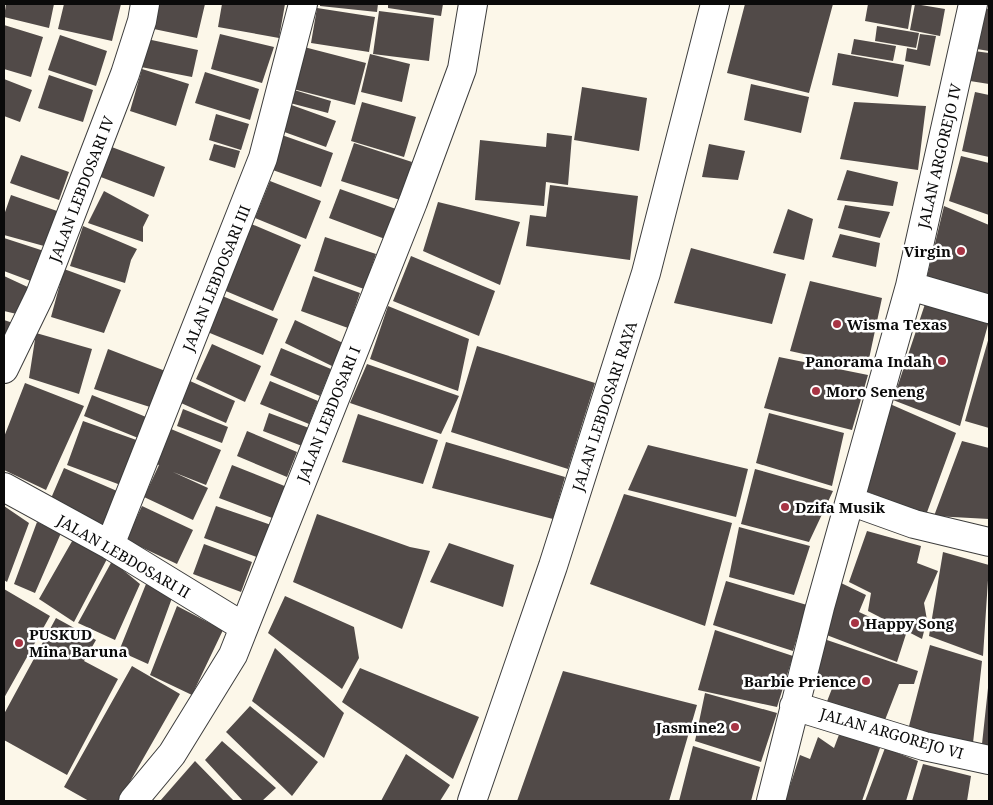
<svg xmlns="http://www.w3.org/2000/svg" width="993" height="805" viewBox="0 0 993 805" font-family="'Noto Serif',serif">
<rect width="100%" height="100%" fill="#fcf7e9"/>
<path fill="#514a48" d="M6 4H54L49 28 4 17Z
M64 4H121L112 41 58 29Z
M154 4H205L197 38 149 28Z
M222 4H285L279 38 218 27Z
M320 4H378L377 12 320 6Z
M388 4H443L441 16 388 8Z
M745 4H833L809 93 727 73Z
M868 4H912L908 29 865 21Z
M915 4 945 9 940 36 910 30Z
M977 7 989 9V51L971 48Z
M317 8 375 17 369 52 311 43Z
M379 11 434 18 429 61 373 54Z
M4 25 43 37 31 77 4 69Z
M877 26 919 33 916 48 875 41Z
M220 34 274 47 262 83 211 69Z
M920 34 936 36 930 66 905 61 907 48 917 50Z
M60 35 107 51 96 86 48 70Z
M147 39 198 50 192 77 141 67Z
M854 39 896 46 893 61 851 54Z
M304 47 366 63 355 105 293 89Z
M974 51 989 53V84L970 81Z
M838 53 904 65 898 97 832 85Z
M370 54 410 64 402 102 361 92Z
M142 69 189 84 176 126 130 111Z
M205 72 259 89 250 120 195 103Z
M49 75 93 90 83 122 38 108Z
M4 79 32 90 20 122 4 116Z
M751 84 809 97 801 133 744 120Z
M582 87 647 98 639 151 574 140Z
M294 90 331 101 328 113 290 103Z
M975 92 989 95V157L962 151Z
M362 102 416 117 404 157 351 141Z
M854 102 926 106 918 170 840 159Z
M286 103 336 121 326 147 276 129Z
M216 114 249 124 241 150 209 140Z
M547 133 572 136 568 185 546 182 544 206 475 200 480 140 546 147Z
M279 134 333 153 321 187 267 168Z
M354 143 412 162 400 200 341 181Z
M214 144 240 151 235 168 209 160Z
M709 144 745 151 738 180 702 177Z
M109 146 165 167 154 197 98 176Z
M21 155 69 172 59 200 10 183Z
M961 156 989 163V215L949 201Z
M847 170 898 182 893 206 837 200Z
M270 181 321 201 306 239 255 218Z
M550 185 638 196 630 260 526 246 530 215 546 217Z
M340 189 396 209 385 239 329 218Z
M104 191 149 215 143 227V242L88 223Z
M11 195 60 212 44 246 4 235V215Z
M438 202 520 222 500 285 423 251Z
M845 205 890 212 880 238 838 228Z
M944 206 989 225V300L927 277Z
M788 209 813 219 804 260 773 253Z
M249 223 301 245 273 311 221 289Z
M83 226 137 249 131 260 125 283 70 266Z
M840 234 880 243 876 267 832 257Z
M325 237 376 254 364 289 314 271Z
M4 238 44 251 36 283 4 271Z
M691 248 786 274 772 324 674 303Z
M411 256 495 291 479 336 393 301Z
M64 269 121 290 104 333 51 317Z
M4 276 32 289 21 315 4 311Z
M313 276 360 293 348 328 301 311Z
M810 281 882 298 867 368 790 351Z
M220 295 278 319 263 355 205 331Z
M926 301 989 321 960 426 893 400Z
M388 306 469 339 458 391 370 359Z
M4 320 16 324 4 356Z
M295 320 345 344 334 367 285 343Z
M36 333 92 349 79 394 29 378Z
M989 337V428L965 421Z
M212 344 261 366 245 402 196 379Z
M477 346 595 383 568 469 451 432Z
M281 348 331 369 320 396 270 375Z
M108 349 168 372 153 408 94 389Z
M779 357 868 375 852 430 764 408Z
M367 364 459 396 441 434 350 403Z
M190 381 235 401 226 423 181 403Z
M270 381 318 401 309 424 260 404Z
M25 383 84 406 46 490 4 470V437Z
M92 395 151 419 143 440 84 416Z
M890 404 956 433 926 515 863 490Z
M183 409 228 427 222 443 177 426Z
M269 413 309 428 302 446 263 431Z
M769 413 844 433 832 486 756 463Z
M358 414 438 440 423 484 342 462Z
M83 421 142 442 126 487 67 465Z
M171 429 221 450 206 485 173 472 208 488 193 520 144 497 159 465 156 464Z
M247 431 297 452 287 477 237 456Z
M962 441 989 448V519L934 516Z
M446 442 565 477 553 519 432 488Z
M648 445 748 469 736 517 628 490Z
M232 465 287 487 275 519 219 498Z
M64 468 117 491 103 525 49 503Z
M755 469 833 491 809 542 741 524Z
M624 494 732 523 705 626 590 584Z
M4 506 29 523 7 582 4 580Z
M142 506 193 530 177 564 126 540Z
M216 506 274 526 262 559 204 538Z
M317 514 410 547 430 551 402 629 293 582Z
M37 522 61 533 35 593 14 584Z
M739 527 810 546 794 595 729 577Z
M867 531 921 546 917 563 938 571 924 603 927 620 922 639 868 611 871 593 849 582Z
M75 536 107 559 74 622 39 599Z
M449 543 514 565 503 607 430 582Z
M204 544 252 562 241 592 193 574Z
M943 552 989 565 983 656 929 636Z
M112 561 140 584 115 640 78 623Z
M726 581 807 605 793 651 713 625Z
M839 582 866 595 859 612 906 634 897 662 824 634Z
M146 584 172 598 148 664 119 651Z
M4 589 50 616 4 698Z
M285 596 354 627 359 658 342 689 268 633Z
M177 606 223 630 192 695 150 675Z
M56 618 96 640 84 661 118 679 67 775 4 740V714Z
M715 630 793 656 777 707 698 690Z
M824 639 918 671 914 684H899L885 720 826 704 833 686 811 679Z
M930 645 982 661 973 743 908 730Z
M275 648 344 713 324 758 252 701Z
M132 666 180 694 119 801H89L64 787Z
M360 668 479 717 453 779 342 702Z
M563 671 697 705 669 801H517Z
M988 688H989V746L982 744Z
M705 693 777 713 761 762 695 741Z
M250 706 318 762 292 796 226 732Z
M840 732 880 748 862 801H785L800 755 810 759 818 737 834 748Z
M222 741 276 788 262 801H243L205 760Z
M693 746 760 767 751 801H679Z
M885 748 918 761 906 801H865Z
M406 754 450 785 440 801H381Z
M195 761 234 801H160Z
M923 764 971 776 967 801H912Z"/>
<g fill="none" stroke-linecap="round" stroke-linejoin="round">
<g stroke="#3d3d3d" stroke-width="30">
<path id="minor" d="M910 286 989 309
M4 369 40 295 125 74 142 21 145 4
M4 487 110 545 244 627
M850 501 914 524 989 542
M110 545 263 158 303 4
M794 706 924 746 989 760
M133 801 172 754 233 655 413 202 462 69 473 4
M472 801 553 566 646 273 715 4
M771 801 820 607 910 286 973 4"/>
</g>
<use href="#minor" stroke="#fff" stroke-width="28"/>
</g>
<g fill="#a73444" stroke="#fff" stroke-width="2">
<circle cx="961" cy="251" r="5"/>
<circle cx="837" cy="324" r="5"/>
<circle cx="942" cy="361" r="5"/>
<circle cx="816" cy="391" r="5"/>
<circle cx="785" cy="507" r="5"/>
<circle cx="855" cy="623" r="5"/>
<circle cx="19" cy="643" r="5"/>
<circle cx="866" cy="681" r="5"/>
<circle cx="735" cy="727" r="5"/>
</g>
<g text-anchor="middle" dominant-baseline="central" stroke-width="5" stroke-linejoin="round" paint-order="stroke">
<g font-size="15" fill="#0a0a0a" stroke="#fff">
<text transform="translate(939 156) rotate(-77)">JALAN ARGOREJO IV</text>
<text transform="translate(81 189) rotate(-69)">JALAN LEBDOSARI IV</text>
<text transform="translate(216 278) rotate(-68)">JALAN LEBDOSARI III</text>
<text transform="translate(604 406) rotate(-72)">JALAN LEBDOSARI RAYA</text>
<text transform="translate(328 414) rotate(-68)">JALAN LEBDOSARI I</text>
<text transform="translate(124 556) rotate(30)">JALAN LEBDOSARI II</text>
<text transform="translate(892 733) rotate(16)">JALAN ARGOREJO VI</text>
</g>
<g font-size="15" font-weight="bold" fill="#0a0a0a" stroke="#fff" text-anchor="start">
<text x="951" y="251" text-anchor="end">Virgin</text>
<text x="847" y="324">Wisma Texas</text>
<text x="932" y="361" text-anchor="end">Panorama Indah</text>
<text x="826" y="391">Moro Seneng</text>
<text x="795" y="507">Dzifa Musik</text>
<text x="865" y="623">Happy Song</text>
<text x="29" y="634">PUSKUD<tspan x="29" dy="17">Mina Baruna</tspan></text>
<text x="856" y="681" text-anchor="end">Barbie Prience</text>
<text x="725" y="727" text-anchor="end">Jasmine2</text>
</g>
</g>
<rect width="993" height="805" fill="none" stroke="#0a0a0a" stroke-width="10"/>
</svg>
